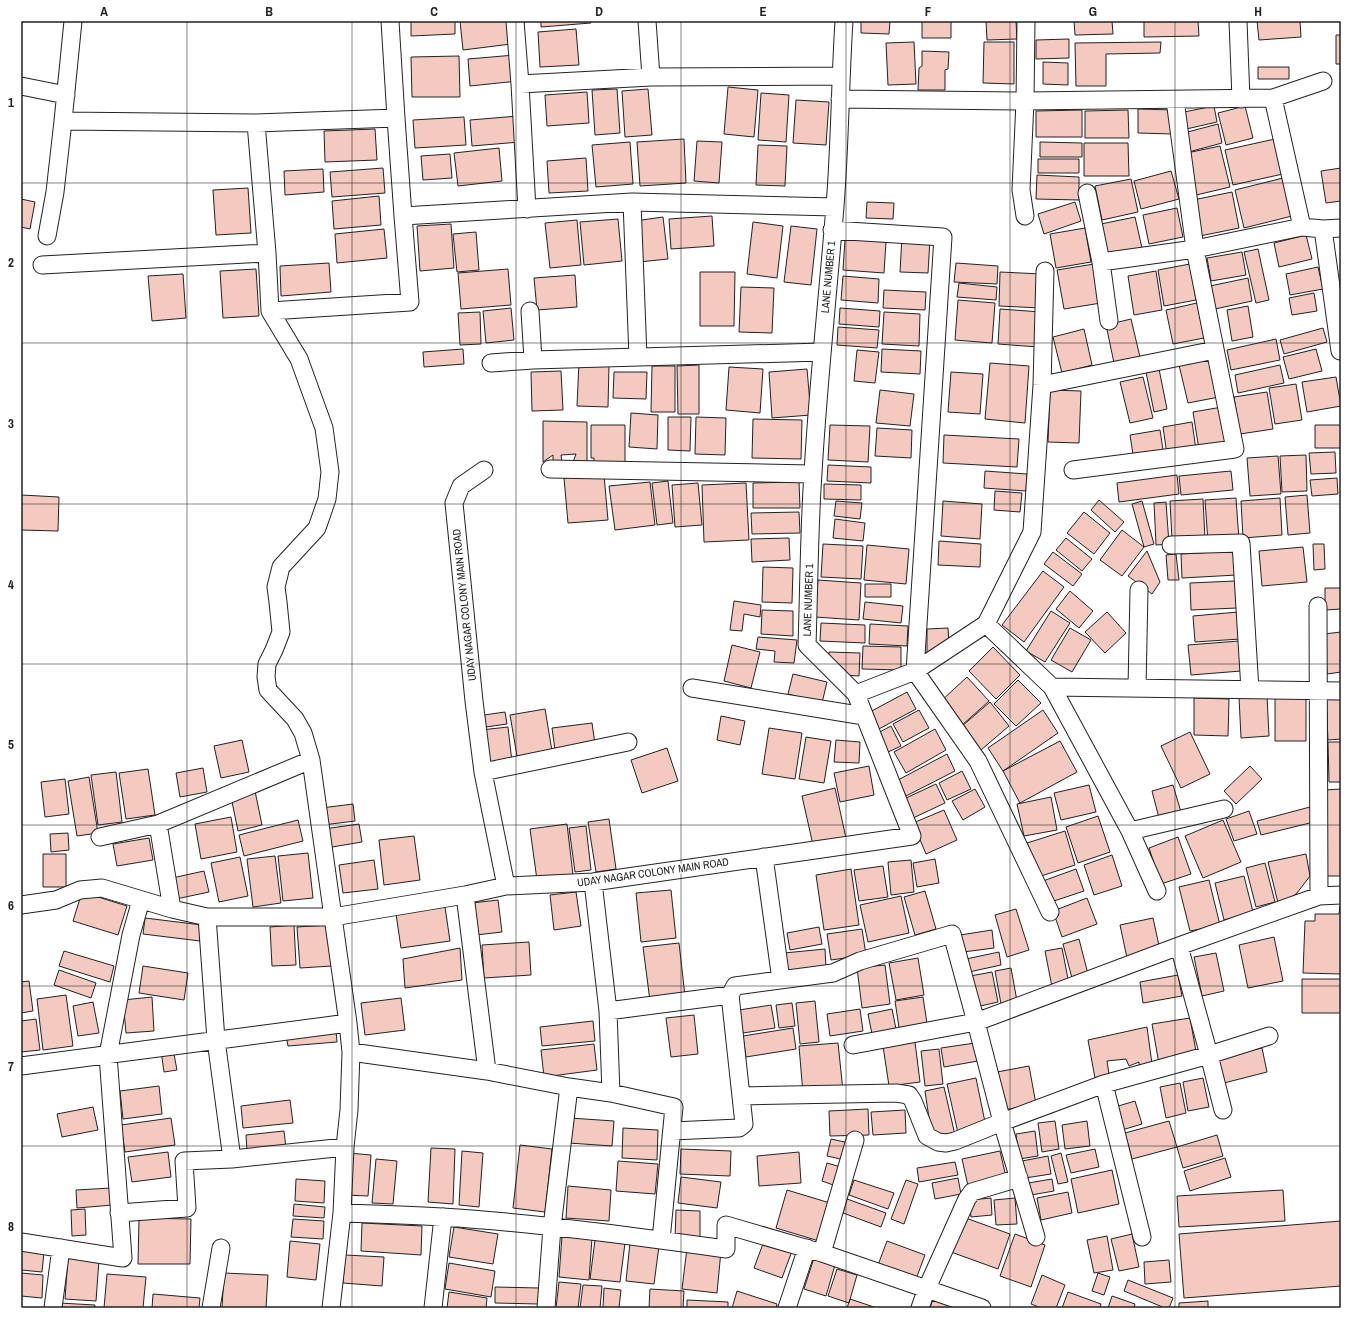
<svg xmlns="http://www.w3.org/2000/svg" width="1362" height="1329" viewBox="0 0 1362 1329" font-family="'Archivo Narrow',sans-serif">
<rect width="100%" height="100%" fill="#fff"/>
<path fill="#f3c9c0" stroke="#222" d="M411 21H455V34L411 36Z
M460 21H509L511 44 463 50Z
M541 21H591V23L541 27Z
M861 21H890L889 34 861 33Z
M922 21H951V38H922Z
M986 21H1016L1017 39 987 40Z
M1074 21H1112L1113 34 1075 35Z
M1144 21H1198L1199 36 1144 37Z
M1257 21H1300L1301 37 1259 40Z
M576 29 579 65 540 67 538 32Z
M1336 35H1341V64H1336Z
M1069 39V58L1036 59V40Z
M914 42 916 84 888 85 886 43Z
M984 42H1014V84L983 83Z
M1161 42 1160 53 1106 54V86H1076L1075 43Z
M922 51 949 52 948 69 945 70V90H918L919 68 922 66Z
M515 55 518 81 470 86 468 59Z
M459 56 460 97H412L411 57Z
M1043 62 1068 63V85L1043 84Z
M1258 67H1289V79H1258Z
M728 87 758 90 754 137 724 134Z
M617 89 620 133 595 135 592 90Z
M648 89 652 135 625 137 622 91Z
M587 92 589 123 547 126 545 95Z
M761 93 789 95 786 142 758 140Z
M796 100 829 102 826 145 793 143Z
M1214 106 1217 122 1182 130 1179 113Z
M1245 106 1253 138 1226 145 1218 113Z
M1138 109 1174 110 1173 134 1138 133Z
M1082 110V137H1036V111Z
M1128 110 1129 138H1085V111Z
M518 116 520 142 472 146 470 120Z
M464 117 466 145 415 148 413 120Z
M1218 124 1222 143 1185 153 1180 134Z
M375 129 377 160 325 162 324 131Z
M684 139 686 183 640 186 637 142Z
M1275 139 1283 174 1233 185 1225 150Z
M697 141 722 142 719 183 694 181Z
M630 142 633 184 596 187 592 145Z
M1040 142 1082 143V157H1040Z
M1084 143H1128L1129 176H1084Z
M758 145 787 146 785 186 756 185Z
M1220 146 1230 187 1192 196 1182 154Z
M499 148 502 181 458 186 454 153Z
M450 154 452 178 423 180 421 156Z
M586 158 588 191 549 193 547 161Z
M1038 159H1079V173H1038Z
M383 168 385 193 332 197 330 172Z
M1341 168V201L1326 203 1321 171Z
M323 169 324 192 285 195 284 171Z
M1171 171 1179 199 1141 209 1134 181Z
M1037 175 1079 177V200L1036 199Z
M1283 178 1292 216 1244 228 1235 190Z
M1131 179 1138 212 1102 220 1095 186Z
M248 188 251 233 216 235 213 190Z
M1232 192 1239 228 1200 236 1193 200Z
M379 196 381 225 334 229 332 201Z
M21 199 35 202 30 229 21 227Z
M867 202 894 203 893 219 866 218Z
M1075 202 1081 221 1044 234 1038 214Z
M1177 208 1183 237 1149 244 1143 215Z
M712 216 714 246 671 249 669 219Z
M663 217 668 259 639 262 635 221Z
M1135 217 1142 248 1108 256 1101 224Z
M618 219 622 261 584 265 580 222Z
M577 220 581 265 550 268 545 223Z
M753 222 783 226 777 278 747 274Z
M451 224 454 268 420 271 417 226Z
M791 226 817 229 811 285 784 282Z
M1085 228 1091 262 1056 268 1050 234Z
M384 229 387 258 337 263 335 234Z
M476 232 479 270 457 272 453 234Z
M1306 235 1312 259 1279 267 1274 243Z
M902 237 930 239 928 273 900 272Z
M845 239 886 242 884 273 843 270Z
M1258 249 1269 300 1256 303 1244 252Z
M1242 252 1246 275 1211 281 1207 258Z
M329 263 331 292 281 296 280 266Z
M956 263 998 266 997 284 954 282Z
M1094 264 1101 303 1064 309 1057 270Z
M1190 264 1196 300 1164 306 1158 270Z
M1318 267 1323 289 1290 295 1286 274Z
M256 269 259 316 223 318 220 271Z
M508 269 511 305 461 309 458 273Z
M1156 271 1162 310 1134 315 1128 276Z
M700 272H735L734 326H700Z
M1000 272 1042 274 1041 308 999 306Z
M183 274 186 318 152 321 148 276Z
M575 275 577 307 537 310 534 278Z
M843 276 879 279 878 303 841 300Z
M1248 278 1252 301 1215 309 1210 286Z
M959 283 997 287 996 300 957 297Z
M741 287 774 288 772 333 739 332Z
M884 290 926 292 925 310 883 308Z
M1314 293 1317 311 1292 315 1289 298Z
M958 300 995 303 992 343 955 340Z
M1197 303 1204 338 1173 344 1166 310Z
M1248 306 1253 337 1232 341 1227 310Z
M511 308 514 340 486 343 483 311Z
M840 308 880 311 879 327 839 324Z
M1000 309 1041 312 1038 347 998 344Z
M480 312 481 344 460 345 458 313Z
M884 312 920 314 919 346 882 344Z
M1131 319 1140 357 1114 363 1106 325Z
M838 327 879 330 877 348 837 345Z
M1323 328 1327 342 1284 354 1280 340Z
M1084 329 1092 365 1062 373 1053 337Z
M1276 339 1280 360 1231 370 1227 350Z
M463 349 464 364 424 367 423 352Z
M882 349 921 351 920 374 881 372Z
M1316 349 1322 371 1289 379 1283 357Z
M857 350 879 352 875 383 854 381Z
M1211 359 1219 397 1188 403 1179 365Z
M579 362 609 364 608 407 577 406Z
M990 363 1029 366 1025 423 985 419Z
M699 365V414H678L677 366Z
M1280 365 1284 383 1238 393 1235 375Z
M652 366H675V412H651Z
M729 367 763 369 760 413 726 410Z
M807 369 811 415 772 418 769 372Z
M1159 369 1167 409 1154 412 1146 372Z
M561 371 563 410 532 411 531 372Z
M614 372H647L646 399 613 398Z
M951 372 983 374 980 414 948 412Z
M1143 377 1153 418 1130 423 1120 382Z
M1336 377 1341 406 1307 412 1302 382Z
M1296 384 1302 420 1275 424 1269 388Z
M880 390 914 394 910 426 876 423Z
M1050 390 1081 391 1079 443 1048 442Z
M1267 392 1273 429 1240 434 1234 397Z
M1222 407 1228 445 1199 450 1193 412Z
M631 413 658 415 657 449 629 447Z
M668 417H691L690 451 668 450Z
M696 417 726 418 725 455 695 454Z
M753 419 802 420 801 459 752 458Z
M543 421 587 422V462H573L576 454 561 455 562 462 553 463V455L543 462Z
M1192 422 1196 450 1167 455 1163 427Z
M591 425H625V462H594V458H591Z
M830 425 870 426 868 462 828 460Z
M1315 425H1341V448H1315Z
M877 428 912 430 911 458 875 456Z
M1160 430 1164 456 1134 461 1130 435Z
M944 435 1019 439 1017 467 943 463Z
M1335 452 1336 473 1311 474 1309 453Z
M1306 455 1307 491 1282 492 1280 456Z
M1278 456 1281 494 1250 496 1247 458Z
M828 465 871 467V483L827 481Z
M985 471 1027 474 1026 491 984 488Z
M1231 471 1233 490 1181 495 1179 476Z
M604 475 608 520 568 523 564 478Z
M1177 475 1179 494 1119 502 1117 483Z
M1337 478 1338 494 1312 496 1310 480Z
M668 481 673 523 657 525 652 483Z
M650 482 655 525 615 530 609 486Z
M799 482 800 508H753V483Z
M698 483 702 525 675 527 672 485Z
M746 483 749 540 704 542 702 485Z
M824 484 861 485V500L824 499Z
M995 491 1022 493 1020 512 994 510Z
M21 495 59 497 58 531 21 530Z
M1307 495 1310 533 1288 535 1285 497Z
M1236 498 1239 540 1208 542 1205 500Z
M1280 498 1282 535 1243 538 1241 501Z
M1203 499 1205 539 1172 540 1170 501Z
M1099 500 1124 522 1115 532 1091 510Z
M836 501 862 503 860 519 834 516Z
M943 501 982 504 980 539 941 536Z
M1142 501 1154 544 1144 547 1132 504Z
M1166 502 1169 544 1156 545 1154 503Z
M799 512 800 533 752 534 751 513Z
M1084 512 1110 533 1094 554 1067 533Z
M835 519 865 523 863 541 833 538Z
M1122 530 1144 547 1122 576 1100 560Z
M789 538 790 560 752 562 751 539Z
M1066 538 1092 559 1082 571 1056 550Z
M939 541 981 544 980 567 938 565Z
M823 544 863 546 861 579 821 577Z
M1313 544H1324L1325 569 1314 570Z
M867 545 909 549 906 584 864 580Z
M1303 547 1307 582 1262 586 1259 551Z
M1147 551 1160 582 1152 594 1128 576Z
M1236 551 1237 575 1182 578 1181 554Z
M1053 552 1082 574 1073 586 1044 564Z
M1176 554 1179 580H1168L1166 555Z
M763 567 793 568 792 603 762 602Z
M1043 571 1064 587 1024 642 1002 625Z
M818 580 861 583 859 620 815 617Z
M1235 581 1237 608 1191 610 1190 583Z
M865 584H891V597H865Z
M1325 588H1341V609L1325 610Z
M1070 591 1093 611 1079 628 1056 609Z
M734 601 761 605 760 617 744 614 742 631 730 630Z
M865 602 903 606 901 623 863 619Z
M762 610 793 611V636L761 634Z
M1051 611 1070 623 1045 662 1026 651Z
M1107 612 1126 633 1105 653 1085 632Z
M1238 612 1240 639 1195 642 1193 616Z
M821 623 865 625V643L820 641Z
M870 624 908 626 907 646 869 644Z
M948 628 949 645 927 660V629Z
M1070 628 1091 640 1072 672 1051 660Z
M1341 632V672L1327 674 1324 634Z
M758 637 797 640 794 663 774 662 775 651 756 649Z
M1239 641 1241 671 1191 675 1188 645Z
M732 645 760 652 751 688 724 681Z
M863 646 901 647V670L862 669Z
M993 647 1020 675 996 699 969 671Z
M829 652 860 653 859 676 844 675 828 664Z
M793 674 827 682 822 703 788 694Z
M967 677 989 701 961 726 940 702Z
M1018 680 1041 703 1016 726 994 704Z
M907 692 916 709 877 730 868 713Z
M1267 696 1269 736 1241 738 1239 697Z
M1275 696H1306V741H1275Z
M1194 698 1229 699 1228 736 1194 735Z
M1326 698H1341V739L1328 740Z
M990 702 1009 726 981 750 961 727Z
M545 709 552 751 517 756 510 715Z
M919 710 929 728 903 742 893 724Z
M1043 710 1058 733 1003 771 988 748Z
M505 712 507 724 479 728 477 716Z
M721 716 745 721 740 745 717 740Z
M592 723 595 744 555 750 552 728Z
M891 726 901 746 886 753 876 734Z
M508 727 512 762 485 765 481 730Z
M769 728 802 733 795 779 762 774Z
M935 729 946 750 906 773 894 752Z
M1190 732 1210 774 1181 788 1161 746Z
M806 737 831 741 824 783 799 779Z
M242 740 249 772 221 778 214 746Z
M836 740 860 742 859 763 834 762Z
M1060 741 1077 772 1020 803 1003 771Z
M1328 742H1341V782H1329Z
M667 748 678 781 642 793 631 760Z
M947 754 955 771 906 796 898 780Z
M869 766 874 795 840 802 834 773Z
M1250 766 1262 779 1236 804 1224 791Z
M203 768 207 792 180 797 176 773Z
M148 769 155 815 126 819 119 773Z
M962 771 971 789 947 800 939 783Z
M116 772 122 822 98 825 91 775Z
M89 777 98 833 77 836 68 781Z
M65 779 69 814 45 817 41 782Z
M936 784 945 803 913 818 904 799Z
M1089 785 1096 812 1061 820 1054 793Z
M1173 785 1181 812 1159 818 1152 791Z
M835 788 846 838 813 845 802 796Z
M975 789 985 807 963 820 952 801Z
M1341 789V876H1325V790Z
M255 791 262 825 238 831 231 797Z
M1051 797 1057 830 1024 836 1017 804Z
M353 804 355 821 323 825 321 808Z
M1310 807 1314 822 1261 835 1257 821Z
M944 810 957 840 926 854 913 823Z
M1249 811 1257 834 1234 841 1226 819Z
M1098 816 1110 852 1078 863 1066 827Z
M231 817 237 852 201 859 195 824Z
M609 819 616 869 596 872 588 822Z
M298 820 303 841 244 856 239 835Z
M1223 820 1241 862 1203 878 1185 836Z
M359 824 362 842 326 848 324 829Z
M567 824 573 875 537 880 530 829Z
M586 826 591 870 575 872 569 828Z
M1065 831 1075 865 1038 877 1027 843Z
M68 833 69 850 51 852 50 834Z
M414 836 420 880 384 885 379 840Z
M1178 837 1191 874 1161 884 1149 848Z
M149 838 153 860 117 866 113 844Z
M308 853 313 898 283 901 278 856Z
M43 854H66V887H43Z
M1306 854 1310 876 1297 893 1279 907 1268 862Z
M1112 855 1122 886 1094 895 1084 865Z
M275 856 281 903 253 907 247 859Z
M240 857 248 896 219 902 211 863Z
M935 859 939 883 917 887 913 863Z
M374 860 378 889 343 893 339 865Z
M911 860 914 892 891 895 888 862Z
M1265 863 1275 902 1256 907 1246 868Z
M883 866 888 897 859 901 854 870Z
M851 869 859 925 824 930 816 875Z
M1076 869 1084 891 1051 902 1043 881Z
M204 871 209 892 176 899 172 878Z
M1244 876 1253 912 1224 920 1215 883Z
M1209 880 1220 925 1190 931 1179 887Z
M671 890 676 938 641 942 636 893Z
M925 891 936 929 915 935 904 897Z
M82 892 127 906 118 935 73 921Z
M576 892 581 926 554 930 550 895Z
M901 896 909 933 868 942 860 905Z
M1087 898 1097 924 1062 937 1053 911Z
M498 900 502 932 476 935 472 903Z
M1340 906H1341V974L1303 973 1305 921H1315V914H1339Z
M445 907 450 941 401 948 396 914Z
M1016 909 1029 950 1007 957 995 915Z
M145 918 202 925 200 941 143 934Z
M1153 918 1160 950 1127 958 1120 925Z
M294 925 296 965 272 966 270 927Z
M329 925 332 966 300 968 297 927Z
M819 927 822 944 790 950 787 933Z
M862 929 866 955 831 960 827 934Z
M992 930 994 948 963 952 960 935Z
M1274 937 1283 981 1248 988 1239 945Z
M1079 939 1089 978 1073 982 1063 944Z
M529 942 531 975 484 978 482 945Z
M679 943 685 996 650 1001 643 947Z
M460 948 462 980 405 988 403 959Z
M1062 948 1069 984 1052 987 1045 951Z
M825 949 826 967 786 971 784 953Z
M64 951 114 966 110 982 59 966Z
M999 952 1001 965 969 972 966 959Z
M1216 953 1224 991 1202 996 1194 957Z
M918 958 924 995 896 1000 889 963Z
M885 965 890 1004 862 1008 857 968Z
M143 966 188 973 184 1000 139 993Z
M1011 968 1017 1001 1001 1004 995 971Z
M59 970 96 983 91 998 54 985Z
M992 972 998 1002 976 1007 970 976Z
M1178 975 1182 996 1143 1003 1140 982Z
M1302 979H1341V1013H1302Z
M29 981 33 1011 21 1013V982Z
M66 995 73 1046 43 1050 37 999Z
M152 997 154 1031 126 1033 123 1000Z
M923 997 928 1030 900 1034 895 1001Z
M401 998 405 1030 365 1035 361 1003Z
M815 1001 819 1042 800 1044 796 1003Z
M93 1002 99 1033 78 1036 73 1006Z
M792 1003 795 1026 779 1028 776 1005Z
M771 1005 775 1028 743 1033 739 1010Z
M860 1009 863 1031 830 1036 827 1014Z
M892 1009 897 1034 873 1039 868 1014Z
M694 1015 698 1054 671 1057 666 1018Z
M1190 1018 1197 1057 1159 1064 1152 1024Z
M36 1019 40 1050 21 1052V1021Z
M593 1021 595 1041 542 1046 540 1027Z
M1147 1027 1152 1064 1139 1067V1062L1129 1066 1126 1059 1107 1061 1109 1074 1095 1078 1088 1040Z
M793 1028 796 1049 746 1057 743 1036Z
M336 1031 337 1042 288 1046 286 1035Z
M915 1042 920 1082 889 1086 883 1046Z
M838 1043 843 1091 803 1094 799 1046Z
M975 1043 978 1061 944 1067 941 1048Z
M594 1044 597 1070 544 1077 541 1050Z
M1262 1048 1267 1072 1224 1083 1218 1058Z
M173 1049 177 1070 164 1072 161 1051Z
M939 1049 943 1084 925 1086 921 1051Z
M1029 1066 1036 1104 1004 1110 997 1072Z
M976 1078 986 1127 958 1133 947 1084Z
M1203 1078 1209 1107 1188 1111 1183 1082Z
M1180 1083 1186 1113 1166 1118 1160 1087Z
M159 1086 162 1114 123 1119 120 1091Z
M944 1087 955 1135 942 1139 931 1132 925 1091Z
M290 1100 293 1123 243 1128 241 1106Z
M1135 1101 1142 1124 1122 1130 1115 1107Z
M93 1107 98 1130 62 1137 57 1114Z
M868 1109 869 1135 830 1136 829 1111Z
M905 1110 906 1133 873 1135 871 1112Z
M171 1118 175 1145 125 1152 121 1125Z
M570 1118 614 1121 612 1146 569 1143Z
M1055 1121 1059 1149 1042 1152 1038 1123Z
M1087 1121 1090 1146 1065 1149 1062 1125Z
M1169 1121 1177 1147 1132 1159 1125 1133Z
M623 1128 658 1130 657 1160 622 1158Z
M284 1131 286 1148 247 1152 246 1135Z
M1035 1131 1038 1156 1019 1159 1016 1134Z
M1217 1135 1223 1156 1183 1168 1177 1147Z
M831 1139 849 1143 845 1160 827 1156Z
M520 1145 552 1149 545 1212 513 1208Z
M431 1148 455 1149 453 1204 428 1202Z
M681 1149 731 1151 730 1176 680 1174Z
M1095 1149 1099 1167 1071 1173 1066 1155Z
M462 1151 483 1153 479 1207 459 1205Z
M1000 1151 1006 1177 968 1186 962 1159Z
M168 1152 171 1177 132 1182 128 1157Z
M799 1152 801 1183 759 1186 757 1156Z
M348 1153 371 1155 368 1196 345 1195Z
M1061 1153 1068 1182 1058 1184 1051 1156Z
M1048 1156 1051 1174 1025 1178 1022 1161Z
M1225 1158 1231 1177 1190 1191 1184 1171Z
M376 1159 397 1161 393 1204 372 1203Z
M618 1161 658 1164 655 1194 616 1191Z
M955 1162 958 1175 919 1182 917 1168Z
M827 1163 841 1167 836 1186 822 1181Z
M1112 1170 1119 1204 1078 1213 1071 1179Z
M681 1177 721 1182 717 1208 678 1203Z
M958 1178 961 1194 935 1199 932 1183Z
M296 1179 325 1181 324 1203 295 1201Z
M1052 1179 1054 1191 1031 1195 1028 1183Z
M854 1180 894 1193 888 1209 849 1195Z
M906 1180 918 1184 904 1224 891 1219Z
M568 1186 611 1190 609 1221 566 1218Z
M111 1188 113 1205 77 1208 76 1190Z
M787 1190 830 1203 819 1241 776 1228Z
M1283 1190 1285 1221 1179 1227 1177 1196Z
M1068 1192 1072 1213 1041 1220 1037 1198Z
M991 1198 992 1215 971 1217 969 1200Z
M1015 1198 1017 1224 996 1225 994 1200Z
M847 1199 886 1213 881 1227 843 1213Z
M294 1204 325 1207 324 1218 293 1216Z
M85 1209 86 1235 72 1236 71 1210Z
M676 1210 700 1211V1240L675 1239Z
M963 1217 1010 1234 998 1269 951 1252Z
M139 1218 191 1219 190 1264H138Z
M293 1219 324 1221 323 1239 291 1237Z
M1341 1221V1286L1184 1298 1179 1234Z
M362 1223 422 1226 421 1255 361 1251Z
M454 1227 498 1234 493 1264 449 1257Z
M1015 1234 1045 1245 1031 1287 1000 1276Z
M1132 1234 1139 1267 1119 1271 1111 1239Z
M562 1236 592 1238 589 1280 559 1277Z
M1107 1236 1113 1270 1094 1273 1087 1240Z
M595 1240 625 1243 620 1282 590 1279Z
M290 1241 320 1244 316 1280 287 1277Z
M764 1241 792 1251 782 1278 754 1268Z
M887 1241 925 1255 916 1279 878 1265Z
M630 1243 659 1246 654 1284 626 1281Z
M687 1248 721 1251 717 1293 682 1289Z
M21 1250 44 1252 42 1272 21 1270Z
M345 1255 384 1257 382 1286 343 1283Z
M68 1257 99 1260 96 1301 65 1299Z
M814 1258 835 1265 826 1296 804 1289Z
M1169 1260 1171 1282 1145 1284 1144 1262Z
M449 1263 495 1271 491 1297 445 1289Z
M837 1269 857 1275 849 1303 828 1296Z
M21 1273 43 1275 42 1298 21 1296Z
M224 1273 268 1275 266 1308H222Z
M1098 1273 1110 1277 1104 1295 1092 1291Z
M107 1274 146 1277 143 1308H104Z
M1042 1275 1065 1285 1056 1308H1041L1031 1304Z
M1128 1280 1173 1298 1169 1308H1165L1124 1291Z
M559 1282 581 1284 578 1308H556Z
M583 1285 602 1286 600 1308H580Z
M495 1287 539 1288 538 1304 495 1303Z
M604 1288 621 1290 619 1308H603Z
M650 1289 684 1291 683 1308H649Z
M737 1291 777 1304 776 1308H732Z
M449 1292 487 1298 486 1308H447Z
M1068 1292 1101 1304 1100 1308H1062Z
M153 1294 200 1298 199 1308H152Z
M1112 1296 1135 1304 1134 1308H1108Z
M850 1299 877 1308H847Z
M933 1299 958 1308H930Z
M687 1300 728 1302V1308H687Z
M1208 1301V1308H1179V1303Z
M59 1303 95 1305V1308H59Z"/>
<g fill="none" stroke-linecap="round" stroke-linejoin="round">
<g stroke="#222" stroke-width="19">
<path id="street" d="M73 21 63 121 256 123 396 118 390 21
M515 21 520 84 651 77
M647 21 651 77 840 76
M844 21C840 83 840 145 835 206 828 295 818 384 813 473 809 530 809 588 807 645L856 694 915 671 986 624 1032 532 1042 385 1045 271
M1238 21 1241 99
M520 84 527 209
M21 86 66 95
M1273 98 1323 81
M840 99 1025 101 1273 98 1302 227
M396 118 403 216 632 202 835 207
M1087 193 1101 262
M632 202 638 357
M1025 216 1021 190 1025 101 1026 21
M832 230 943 237 915 671 978 761 1050 912
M47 236 55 192 63 121
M267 253 270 311 410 302 403 216
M42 265 267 253 256 123
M530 311 533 360 822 352
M1109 321 1101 262 1195 249 1302 227 1323 229
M1340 351 1323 229 1341 228
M491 363 533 360
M1042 385 1215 350
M550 469 812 474
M484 470 461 486 454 503 474 701 483 772 506 886 593 882 912 836 856 694
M1073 470 1235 449 1195 249 1175 100
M1171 545 1241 543 1250 690
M1318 606 1319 896
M986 624 1052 687 1341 691
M1052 687 1130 831 1157 891
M692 688 864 716
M1137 688 1139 590
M483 772 628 742
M158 824 172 909
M1130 831 1224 809
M100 837 158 824 311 760
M764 857 781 980
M593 882 608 1011
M506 886 465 895 333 917 348 1023 351 1052 349 1110 345 1147 342 1213C376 1214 409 1215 442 1217 537 1223 632 1236 726 1249V1225L822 1253 982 1308
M465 895 487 1071
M21 905 56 900 80 890 102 888 172 909 207 917H333L311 760 303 733 295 719 268 690 266 677 267 664 274 650 281 632 278 602 276 587 281 567 317 528 327 499 330 472 324 428 299 359 270 311
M207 917 216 1040 232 1159
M1179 946 1209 1055 1223 1110
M730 995 735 986 833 973 860 961 952 934 976 1022 1179 946 1319 896 1341 895
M853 1045 976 1022 1002 1122 1036 1237
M351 1052 487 1071 569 1087 611 1093 608 1011 730 995 744 1124 739 1128 672 1131
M21 1066 348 1023
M1104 1084 1142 1237
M611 1093 674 1107 661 1240
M741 1096 896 1093 909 1095 913 1101 927 1136 938 1142 946 1143 955 1141 1002 1122 1104 1084 1209 1055 1269 1036
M119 1213 187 1208 184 1161 232 1159 345 1147
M21 1242 123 1258 108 1055 131 935 141 900
M822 1253 855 1140
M53 1308 61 1248
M211 1308 221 1248
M331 1308 342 1213
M433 1308 443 1217
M546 1308 552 1227 569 1087
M787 1308 807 1248
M920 1308 927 1288 967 1199 972 1192 1019 1178"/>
</g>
<use href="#street" stroke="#fff" stroke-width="17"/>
</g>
<path fill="none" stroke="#222" stroke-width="1" stroke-opacity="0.55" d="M187 21V1308M352 21V1308M516 21V1308M681 21V1308M846 21V1308M1010 21V1308M1175 21V1308M21 183H1341M21 343H1341M21 504H1341M21 664H1341M21 825H1341M21 986H1341M21 1146H1341"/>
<g text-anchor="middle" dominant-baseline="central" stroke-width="3" stroke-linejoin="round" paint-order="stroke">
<g font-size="11" fill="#222" stroke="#fff">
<text transform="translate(828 277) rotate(-85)">LANE NUMBER 1</text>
<text transform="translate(808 600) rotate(-88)">LANE NUMBER 1</text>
<text transform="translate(464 605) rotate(-96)">UDAY NAGAR COLONY MAIN ROAD</text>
<text transform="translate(653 872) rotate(-8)">UDAY NAGAR COLONY MAIN ROAD</text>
</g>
</g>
<rect width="1362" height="1329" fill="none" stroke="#ffffff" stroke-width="44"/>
<rect x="22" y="22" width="1318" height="1285" fill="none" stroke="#222" stroke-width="1.5"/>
<g font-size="13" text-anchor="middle" font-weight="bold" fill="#222">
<text x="104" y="16">A</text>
<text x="269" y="16">B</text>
<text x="434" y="16">C</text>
<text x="599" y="16">D</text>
<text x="763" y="16">E</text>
<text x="928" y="16">F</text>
<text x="1093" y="16">G</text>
<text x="1258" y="16">H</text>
<text x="11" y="107">1</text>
<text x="11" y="267">2</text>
<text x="11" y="428">3</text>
<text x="11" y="589">4</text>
<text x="11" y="749">5</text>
<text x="11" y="910">6</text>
<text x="11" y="1071">7</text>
<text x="11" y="1231">8</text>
</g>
</svg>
